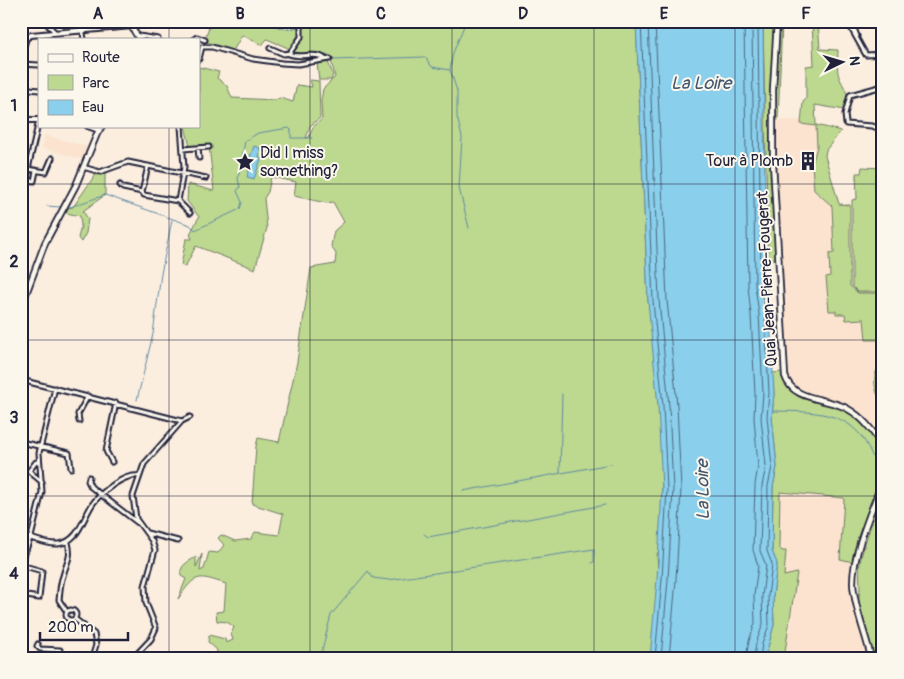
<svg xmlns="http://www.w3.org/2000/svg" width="904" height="679" viewBox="0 0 904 679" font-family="Pangolin,sans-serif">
<rect width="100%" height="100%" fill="#fbeedf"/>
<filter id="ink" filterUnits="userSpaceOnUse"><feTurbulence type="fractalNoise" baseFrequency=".02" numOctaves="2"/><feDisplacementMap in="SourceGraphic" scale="10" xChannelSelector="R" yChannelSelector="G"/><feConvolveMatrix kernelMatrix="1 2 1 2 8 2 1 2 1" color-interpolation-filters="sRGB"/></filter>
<g filter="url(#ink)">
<path fill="#fbe3cf" d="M771 120H801V124L816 126 817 146 812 165 814 190 832 205 834 253 830 277H826L829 311H836L837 314H846V320L865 319 867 340H883V362L878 367 877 396 883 406V439L877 442 801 395 785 380 782 365Z
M45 135 89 147 84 160 42 148Z
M780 492 844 498 840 559 853 562 851 584 868 658H784L786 639 790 631 796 573 783 577 786 551H782L779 547Z"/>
<path fill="#bdd88f" stroke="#707d65" d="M176 21H270L280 23V26L288 29 302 24 303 21H636L648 301 663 404 661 553H657L659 591 652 658H216L217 650 208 642 209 635 225 639 226 643 233 640 231 634 234 627 227 622 217 621 216 612 224 611 226 584C198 575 196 573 178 599L186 579 181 576C179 565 188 562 196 557V567L202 554 200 571 204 569 209 552 218 553 224 545 218 538 221 535 235 541 251 539 255 532 279 535 283 514 252 504 256 446 258 438 279 442 297 362 311 268 335 264 336 254 331 246 334 231 344 222 333 202 326 203 294 196 296 182 271 177 268 192 264 198 267 228 255 269 196 246 185 267 181 265 186 239H192L190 234 199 217 187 201 188 184 214 191 209 145 190 147 185 126H199V67L219 72 217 78 227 86 232 98 275 100 280 98 293 102 297 85 312 87 310 80 319 81 320 118 310 126 306 138 309 137 313 127 322 119 321 101 323 89 335 77 330 56 291 53 288 48 267 39 262 45 242 35 233 51 207 42 205 39 209 28 199 23 197 26Z
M763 21H782L778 120H772L778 259H768Z
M812 21H818L820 49 838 50C838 58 836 72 840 79 847 93 849 93 845 110L815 105 816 125 841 131 826 150 825 156 839 204 850 205V286L858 293H883V340H866L864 319 846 320 845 314H836V311H829L826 277 830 276 829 254 834 253 832 206 814 190 812 165 817 146 816 126 801 124 803 102 806 99V66L814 65Z
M328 62 333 75 331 80H319L317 63Z
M862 167 883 168V292H858L852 286V200L857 199 856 173H861Z
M105 174V195L83 211 88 219 86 233 81 242 78 238 81 226 80 216 66 213 68 208 73 207 95 175Z
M883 362V406C875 392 869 374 883 362Z
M783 372 796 392C831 403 857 409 877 442L883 439V477L881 476 853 562 840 559 844 498 780 492 779 547 782 551H786L784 576 797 573 784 658H765L774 625 773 596 777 564 772 551 773 487 777 467 772 417 774 393 772 373Z
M883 491V658H872L858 601C862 591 858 574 860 562 865 538 876 514 883 491Z"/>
<path fill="#8acfeb" stroke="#608aa5" d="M636 21H763L766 286 770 313 774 393 772 417 777 467 773 487 772 551 777 563 773 596 774 625 765 658H650L657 579 662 489 658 406 648 301Z
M254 146 260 148 259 157 261 159 254 179 247 177 249 168 247 166Z"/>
<path fill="#fbeedf" d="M762 290H770V292L766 293V299H769V303H766V309H770V312H762Z"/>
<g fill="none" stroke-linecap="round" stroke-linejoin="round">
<path stroke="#4c6781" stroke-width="1" d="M641 21 653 301 663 406 667 489 662 579 655 658
M648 21 659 300 669 406 673 489 668 580 661 658
M655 21 667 300 677 405 681 489 676 580 669 658
M744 21 748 286 751 315 755 394 754 418 758 466 755 485 753 550 758 566 754 595 755 623 749 641 746 658
M752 21 755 286 759 314 763 393 761 418 766 466 762 486 760 551 766 565 762 596 763 624 756 643 754 658
M758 21 761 286 765 314 769 393 767 417 772 467 768 486 767 551 772 564 768 596 769 625 762 644 760 658"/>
<path stroke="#608aa5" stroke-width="1" d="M239 21 249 25 268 24 286 29 300 27
M466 21 453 53 450 70 457 91V117L462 137 459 188 469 228
M288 50 295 42
M312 54H326L332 57
M332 60 425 57 432 67 450 70
M47 206 60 207
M67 208 105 195 190 225 195 230 240 209 242 202 237 191 240 187 238 179 245 141 258 133 289 128 291 130V138H312
M137 400 153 334 161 274 172 220
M773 411C806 412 844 409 864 440 871 450 875 464 880 475
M560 473 562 394
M463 491 611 464
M424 534 428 537 605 505
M320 658 331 615 368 571 373 578 389 580 594 549V562L592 563"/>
<g stroke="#22223b" stroke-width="7">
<path id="minor" d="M44 21 55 32
M81 21 84 39
M133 21 134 29
M301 21V37L289 54C300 59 317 51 325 59
M878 21 879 24 883 22
M851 23 852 30 866 55 883 54
M852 23 857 36
M842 25 843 21
M139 36 158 39
M194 39 197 37 205 40
M202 47H212L253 59 282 63 298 64 330 59
M270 48 284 54 289 53
M199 59 202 47
M21 64 39 65
M883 86 850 95 845 114 846 124 872 126 883 130
M21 88 39 90
M39 120 28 169 46 172 52 158
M198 148 199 158
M183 149 209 147
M148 166 142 192 144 195 178 201 190 213
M83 167 100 172 128 162 206 178
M28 169 26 180 34 181 36 171
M120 185 123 188 142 192
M178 201 184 167 181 126
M21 380 182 421
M79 421 78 414 88 396
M22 440 21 442 69 453 71 468
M39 462H36L29 471 42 482
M112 462 106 451 116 403
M89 477 88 481 91 487 138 523
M147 533 178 541
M21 535C32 538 47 545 58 544 80 542 83 516 94 502 103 491 125 473 139 476
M21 564 32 533 42 492 39 453 55 388
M21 565 42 571 39 598 21 595
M66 615a5 5 0 1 1 10 0a5 5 0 1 1-10 0Z
M67 612 59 600C60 592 60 583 63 576 67 560 72 559 68 542
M75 619 94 634 96 645 92 658
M38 644 37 646 40 649 60 650 59 658
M133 658 151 639 156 628 146 603 145 586 155 550 152 541 136 519 133 496 144 464 182 421 190 417"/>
</g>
<g stroke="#22223b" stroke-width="8">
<path id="tertiary" d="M21 54 26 38 31 35 132 26
M21 120H39
M88 126 99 130"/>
</g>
<g stroke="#22223b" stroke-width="8">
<path id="secondary" d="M128 21 139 39
M777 21 773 90V162L785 376C793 402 828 397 848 409 864 418 875 433 883 449
M21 307 45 243 76 185 97 134 102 126
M883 450 879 456 883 462
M871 658C866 634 854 608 853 583 853 551 872 510 883 480"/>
</g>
<use href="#minor" stroke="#fbf7ec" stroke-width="3"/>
<use href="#tertiary" stroke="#fbf7ec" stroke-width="4"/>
<use href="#secondary" stroke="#fbf7ec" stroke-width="4.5"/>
</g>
</g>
<path fill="none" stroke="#22223b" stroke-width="1" stroke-opacity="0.55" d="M169 21V39M310 21V658M452 21V658M594 21V658M735 21V658M169 126V658M21 184H883M21 340H883M21 496H883"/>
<defs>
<g id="building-bare" transform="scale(1.5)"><path d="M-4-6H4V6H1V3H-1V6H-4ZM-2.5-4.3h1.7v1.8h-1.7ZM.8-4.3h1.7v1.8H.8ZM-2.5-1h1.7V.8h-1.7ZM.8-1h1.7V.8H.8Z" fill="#22223b" stroke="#fbf7ec" stroke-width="2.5" paint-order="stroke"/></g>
<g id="sight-bare" transform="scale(1.5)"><path d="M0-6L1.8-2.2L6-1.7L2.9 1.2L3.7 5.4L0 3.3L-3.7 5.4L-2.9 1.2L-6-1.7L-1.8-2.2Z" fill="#22223b" stroke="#fbf7ec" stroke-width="2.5" paint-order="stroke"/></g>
</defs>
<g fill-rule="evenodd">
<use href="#building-bare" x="808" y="161"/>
<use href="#sight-bare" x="245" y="162"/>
</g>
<g text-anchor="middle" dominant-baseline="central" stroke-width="4" stroke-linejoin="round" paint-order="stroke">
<g font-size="16" fill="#22223b" stroke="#fbf7ec" text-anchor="start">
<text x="260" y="153">Did I miss<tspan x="260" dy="18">something?</tspan></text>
<text x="793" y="161" text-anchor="end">Tour à Plomb</text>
</g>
<g font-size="16" fill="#22223b" stroke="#fbf7ec">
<text transform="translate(767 279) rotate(-93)">Quai Jean-Pierre-Fougerat</text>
</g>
<g font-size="18" font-style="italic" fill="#415670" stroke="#fbf7ec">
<text x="701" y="83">La Loire</text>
<text transform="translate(703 490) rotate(-91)">La Loire</text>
</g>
</g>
<rect width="904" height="679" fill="none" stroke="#fbf7ec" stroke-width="55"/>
<rect x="38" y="38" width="162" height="90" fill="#fbf7ec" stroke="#a4a2a5"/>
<rect x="48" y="54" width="25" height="8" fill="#fbf7ec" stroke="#a4a2a5"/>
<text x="82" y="62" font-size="15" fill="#22223b">Route</text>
<rect x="48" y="75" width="25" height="15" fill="#bdd88f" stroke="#a4a2a5"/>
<text x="82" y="88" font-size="15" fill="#22223b">Parc</text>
<rect x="48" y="100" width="25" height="15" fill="#8acfeb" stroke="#a4a2a5"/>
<text x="82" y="112" font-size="15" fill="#22223b">Eau</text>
<g transform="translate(842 62) rotate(85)" stroke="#fbf7ec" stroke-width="4" paint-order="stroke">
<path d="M0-4L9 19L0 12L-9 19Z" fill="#22223b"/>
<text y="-8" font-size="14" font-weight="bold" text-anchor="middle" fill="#22223b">N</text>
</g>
<path d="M40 632v8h88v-8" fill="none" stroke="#22223b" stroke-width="2.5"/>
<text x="48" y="632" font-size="15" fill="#22223b" stroke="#fbf7ec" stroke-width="4" paint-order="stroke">200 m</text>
<rect x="28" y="28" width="848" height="624" fill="none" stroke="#22223b" stroke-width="2"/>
<g font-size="16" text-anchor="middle" font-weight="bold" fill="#22223b">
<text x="98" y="19">A</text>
<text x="240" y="19">B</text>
<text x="381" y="19">C</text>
<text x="523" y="19">D</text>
<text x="664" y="19">E</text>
<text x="806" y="19">F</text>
<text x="14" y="111">1</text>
<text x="14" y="267">2</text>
<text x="14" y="423">3</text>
<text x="14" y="579">4</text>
</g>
</svg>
